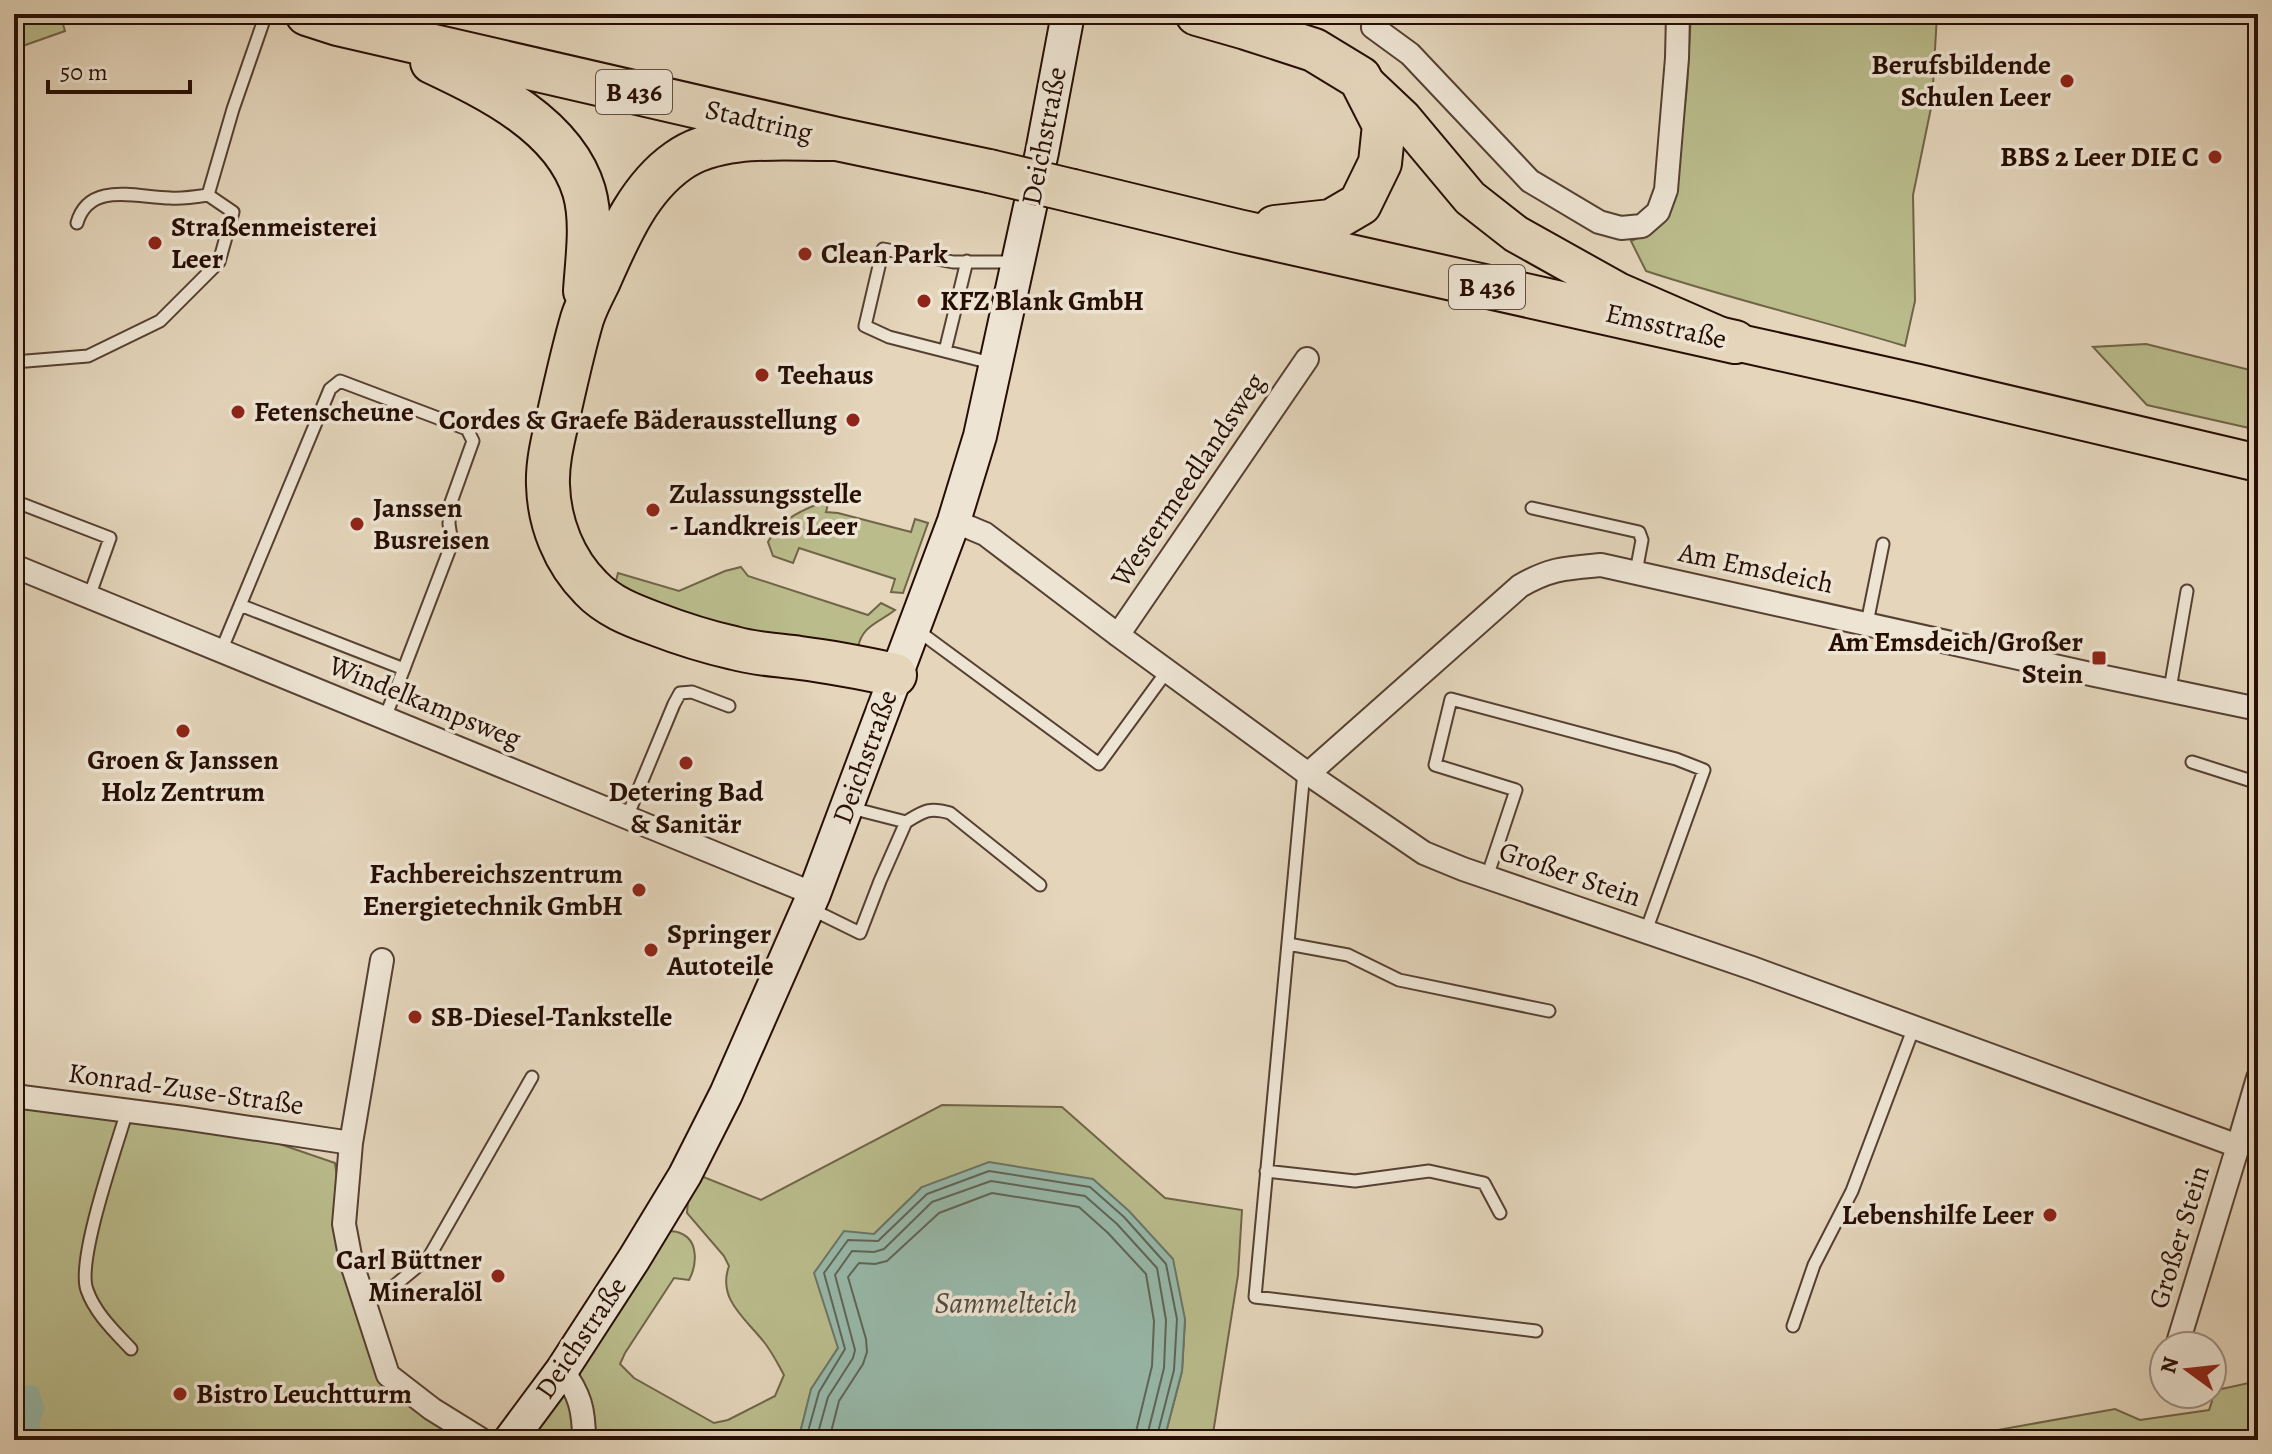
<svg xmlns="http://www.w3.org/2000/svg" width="2272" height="1454" viewBox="0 0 2272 1454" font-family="Alegreya,serif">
<rect width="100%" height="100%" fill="#e4d5bb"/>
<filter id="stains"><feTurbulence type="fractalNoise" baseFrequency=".0025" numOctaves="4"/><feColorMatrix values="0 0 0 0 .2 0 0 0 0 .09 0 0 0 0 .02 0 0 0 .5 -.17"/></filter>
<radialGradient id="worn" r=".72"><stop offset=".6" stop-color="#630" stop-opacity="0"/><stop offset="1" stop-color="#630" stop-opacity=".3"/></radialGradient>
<path fill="#babc8c" stroke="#706548" stroke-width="2" d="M14 14H60L65 31 14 49Z
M1691 14H1937L1932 103 1913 195 1915 301 1905 346C1819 320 1731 299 1646 271L1631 241 1645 235 1676 189 1687 86Z
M2146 344 2258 372V430L2147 405 2093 347Z
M829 500 826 512 838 513 911 532 915 519 928 523 903 593 891 592 895 579 799 548 793 563 773 556 768 542C779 519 806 508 829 500Z
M741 567 748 576 868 615 881 603 895 610C880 622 861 626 858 648L767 643 613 592 618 573 679 591 725 571Z
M14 1104 268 1140 335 1163 347 1251 384 1375 462 1430 456 1440H14Z
M942 1105 1062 1107 1165 1198 1242 1210 1238 1275 1212 1440H1164L1182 1371 1185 1319 922 1187 874 1234 838 1348 812 1389 800 1433 793 1440H527L667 1231C671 1231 676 1231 680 1233 699 1240 697 1265 689 1280L674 1278 625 1353 620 1364 634 1378 714 1423 728 1420 775 1396 784 1375C778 1364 772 1352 764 1342 745 1318 717 1299 729 1266L724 1256 687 1213 689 1189 696 1174 761 1200Z
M2258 1381V1440H1942L2115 1409 2140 1420 2209 1410 2212 1401 2210 1394H2212V1391Z"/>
<path fill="#97b9aa" stroke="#6a7568" stroke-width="2" d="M989 1162 1093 1179 1129 1211 1173 1259 1185 1319 1182 1371 1164 1440H793L800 1433 811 1389 838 1348 814 1273 844 1231 874 1234 922 1187Z"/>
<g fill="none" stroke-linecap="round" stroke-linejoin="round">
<path stroke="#5f6457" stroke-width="2" d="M804 1440 807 1435 819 1392 845 1349 824 1273 848 1240 878 1241 927 1194 989 1171 1090 1187 1124 1217 1166 1264 1177 1319 1174 1370 1156 1440
M816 1440 828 1397 853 1358 855 1350 835 1275 852 1251 874 1252 884 1249 932 1202 991 1181 1085 1196 1117 1224 1157 1268 1166 1320 1164 1368 1146 1440
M829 1440 839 1401 863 1364 867 1352 866 1339 848 1277 859 1263 875 1264 887 1261 939 1213 992 1193 1079 1207 1108 1233 1146 1274 1154 1321 1152 1366 1134 1440"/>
<path stroke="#97b9aa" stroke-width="20" d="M30 1395 34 1408 28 1426 33 1434V1440"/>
<g stroke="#564032" stroke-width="15">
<path id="lane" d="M77 223C89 180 139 198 170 198 183 199 195 197 208 195
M945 351 967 261
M14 362 88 356 160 321 219 262 233 212 208 195 233 109 266 14
M995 364 889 337 865 326 883 249 953 262H1013
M14 501 110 538 89 597
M1532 508 1639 532 1642 540 1636 572
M240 605 404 669
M1867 623 1883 544
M917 630 1099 764 1167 671
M221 651 330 389 340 381 467 429 473 441 450 505 449 524 452 543 385 718
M2170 689 2187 591
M2192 762 2258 783
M1304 771 1255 1297 1536 1331
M627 817 674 704 680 693 692 692 729 706
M906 822C924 811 929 807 950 813L1040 885
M1487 877 1516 790 1435 765 1451 699 1676 759 1704 770 1646 931
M811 909 860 933 880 881 906 822 847 807
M1288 944 1348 955 1399 980 1549 1011
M127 1111C117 1145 76 1261 87 1290 95 1313 114 1331 131 1349
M1266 1171 1355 1181 1429 1171 1484 1183 1500 1213
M363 1299 394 1286 429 1257 532 1077
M1793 1326 1814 1265 1852 1191 1914 1027"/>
</g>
<g stroke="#564032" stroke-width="26">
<path id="street" d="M1376 14 1373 27 1410 54 1530 181 1599 222 1621 228 1642 226 1658 212 1666 190 1677 58 1678 14
M954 521 985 534 1118 635 1304 771 1424 853 1463 869 1752 968 2238 1146 2258 1078
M14 566 814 894
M1118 635 1307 359
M1308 774 1520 586C1551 568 1567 568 1601 565L2095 675 2258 709
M382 960 351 1143 344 1224 351 1261 388 1375 432 1409 482 1440
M14 1096 184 1118 351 1143
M2177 1346 2238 1146
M562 1370C580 1394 584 1410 584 1440"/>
</g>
<g stroke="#270e04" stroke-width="36">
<path id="secondary" d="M510 1440 562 1370 634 1259 685 1175 726 1094 814 894 954 521 980 436 1042 152 1068 14"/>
</g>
<g stroke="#270e04" stroke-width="40">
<path id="primary" d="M1367 84 1403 118 1470 198 1516 234 1618 291 1735 342 1919 383 2258 463"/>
</g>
<g stroke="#270e04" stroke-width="46">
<path id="highway" d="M307 14 338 24 837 139 989 171
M1197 14 1246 28 1314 50 1360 78 1384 125 1380 163 1360 204 1331 221 1275 227
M432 62C489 89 564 125 584 191 593 222 587 259 585 291
M837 139C788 140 719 131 678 161 638 189 618 238 599 281 593 293 586 306 582 319 573 350 566 382 559 413 554 436 547 461 548 485 549 523 564 561 591 588 608 606 631 615 653 623 679 633 707 642 734 648 755 654 778 655 800 658 832 662 863 668 895 675
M1073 191 1238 231 1735 342"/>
</g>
<use href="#lane" stroke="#ede4d3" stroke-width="11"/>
<use href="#street" stroke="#ede4d3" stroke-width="22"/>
<use href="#secondary" stroke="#ede4d3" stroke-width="32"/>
<use href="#primary" stroke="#e4d5bb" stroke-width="36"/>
<use href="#highway" stroke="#e4d5bb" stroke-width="42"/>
<g stroke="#270e04" stroke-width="46" stroke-linecap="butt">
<path id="highway-bridge" d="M989 171 1073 191"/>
</g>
<use href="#highway-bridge" stroke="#e4d5bb" stroke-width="42"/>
</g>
<g fill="#8f2418" stroke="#ede4d3" stroke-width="3">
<circle cx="2067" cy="81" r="8"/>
<circle cx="2215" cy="157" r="8"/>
<circle cx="155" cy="243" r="8"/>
<circle cx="805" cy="254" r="8"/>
<circle cx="924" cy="301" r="8"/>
<circle cx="762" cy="375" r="8"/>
<circle cx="238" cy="412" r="8"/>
<circle cx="853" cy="420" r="8"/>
<circle cx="653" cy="510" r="8"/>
<circle cx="357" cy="524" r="8"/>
<rect x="2091" y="650" width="16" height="16" rx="4"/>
<circle cx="183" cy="731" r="8"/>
<circle cx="686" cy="763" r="8"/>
<circle cx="639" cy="890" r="8"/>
<circle cx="651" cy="950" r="8"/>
<circle cx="415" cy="1017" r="8"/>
<circle cx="2050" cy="1215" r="8"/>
<circle cx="498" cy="1276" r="8"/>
<circle cx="180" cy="1394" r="8"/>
</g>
<g text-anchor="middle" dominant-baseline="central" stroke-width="7" stroke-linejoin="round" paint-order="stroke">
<g fill="#ede4d3" stroke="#624e42" stroke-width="2">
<rect x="596" y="70" width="76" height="44" rx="6"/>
<rect x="1449" y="265" width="76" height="44" rx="6"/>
</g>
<g font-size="26" font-weight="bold" fill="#270e04">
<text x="634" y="92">B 436</text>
<text x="1487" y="287">B 436</text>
</g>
<g font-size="28" font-weight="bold" fill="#270e04" stroke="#ede4d3" text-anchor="start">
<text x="2051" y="65" text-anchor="end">Berufsbildende<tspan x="2051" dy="32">Schulen Leer</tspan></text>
<text x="2199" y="157" text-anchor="end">BBS 2 Leer DIE C</text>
<text x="171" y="227">Straßenmeisterei<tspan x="171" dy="32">Leer</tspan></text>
<text x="821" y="254">Clean Park</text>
<text x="940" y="301">KFZ Blank GmbH</text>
<text x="778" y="375">Teehaus</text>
<text x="254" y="412">Fetenscheune</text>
<text x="837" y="420" text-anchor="end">Cordes &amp; Graefe Bäderausstellung</text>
<text x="669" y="494">Zulassungsstelle<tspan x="669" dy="32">- Landkreis Leer</tspan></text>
<text x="373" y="508">Janssen<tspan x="373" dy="32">Busreisen</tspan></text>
<text x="2083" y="642" text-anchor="end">Am Emsdeich/Großer<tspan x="2083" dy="32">Stein</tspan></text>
<text x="183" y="760" text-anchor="middle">Groen &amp; Janssen<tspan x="183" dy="32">Holz Zentrum</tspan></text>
<text x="686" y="792" text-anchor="middle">Detering Bad<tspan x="686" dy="32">&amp; Sanitär</tspan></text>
<text x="623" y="874" text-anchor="end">Fachbereichszentrum<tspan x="623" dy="32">Energietechnik GmbH</tspan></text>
<text x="667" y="934">Springer<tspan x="667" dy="32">Autoteile</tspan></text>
<text x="431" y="1017">SB-Diesel-Tankstelle</text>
<text x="2034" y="1215" text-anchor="end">Lebenshilfe Leer</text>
<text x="482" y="1260" text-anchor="end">Carl Büttner<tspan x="482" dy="32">Mineralöl</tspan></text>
<text x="196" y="1394">Bistro Leuchtturm</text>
</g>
<g font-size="28" fill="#270e04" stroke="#ede4d3">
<text transform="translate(759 121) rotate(13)">Stadtring</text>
<text transform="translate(1044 136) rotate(-79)">Deichstraße</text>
<text transform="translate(1666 326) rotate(13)">Emsstraße</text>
<text transform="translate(1188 480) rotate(-56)">Westermeedlandsweg</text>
<text transform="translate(1756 568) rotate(12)">Am Emsdeich</text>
<text transform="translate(425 702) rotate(22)">Windelkampsweg</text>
<text transform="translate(865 757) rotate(-70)">Deichstraße</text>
<text transform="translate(1570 874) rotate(19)">Großer Stein</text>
<text transform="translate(186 1089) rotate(8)">Konrad-Zuse-Straße</text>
<text transform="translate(2179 1237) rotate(-73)">Großer Stein</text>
<text transform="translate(581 1338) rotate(-56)">Deichstraße</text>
</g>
<g font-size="30" font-style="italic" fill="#4e4a3e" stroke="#ede4d3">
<text x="1006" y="1303">Sammelteich</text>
</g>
</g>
<rect width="2272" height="1454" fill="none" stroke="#e4d5bb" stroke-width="48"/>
<rect x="16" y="16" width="2240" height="1422" fill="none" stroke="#270e04" stroke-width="4"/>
<rect x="24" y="24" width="2224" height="1406" fill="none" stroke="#270e04" stroke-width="2"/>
<g transform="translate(2188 1370) rotate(285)"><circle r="38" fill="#ede4d3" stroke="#9e8e80" stroke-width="2"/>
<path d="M0-6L14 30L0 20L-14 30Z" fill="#8f2418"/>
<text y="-12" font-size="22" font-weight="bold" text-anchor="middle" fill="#270e04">N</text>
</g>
<path d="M48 80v12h142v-12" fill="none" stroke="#270e04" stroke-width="4"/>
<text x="60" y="80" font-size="24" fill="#270e04" stroke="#ede4d3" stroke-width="6" paint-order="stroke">50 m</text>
<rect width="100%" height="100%" filter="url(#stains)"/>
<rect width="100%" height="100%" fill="url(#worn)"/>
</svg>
